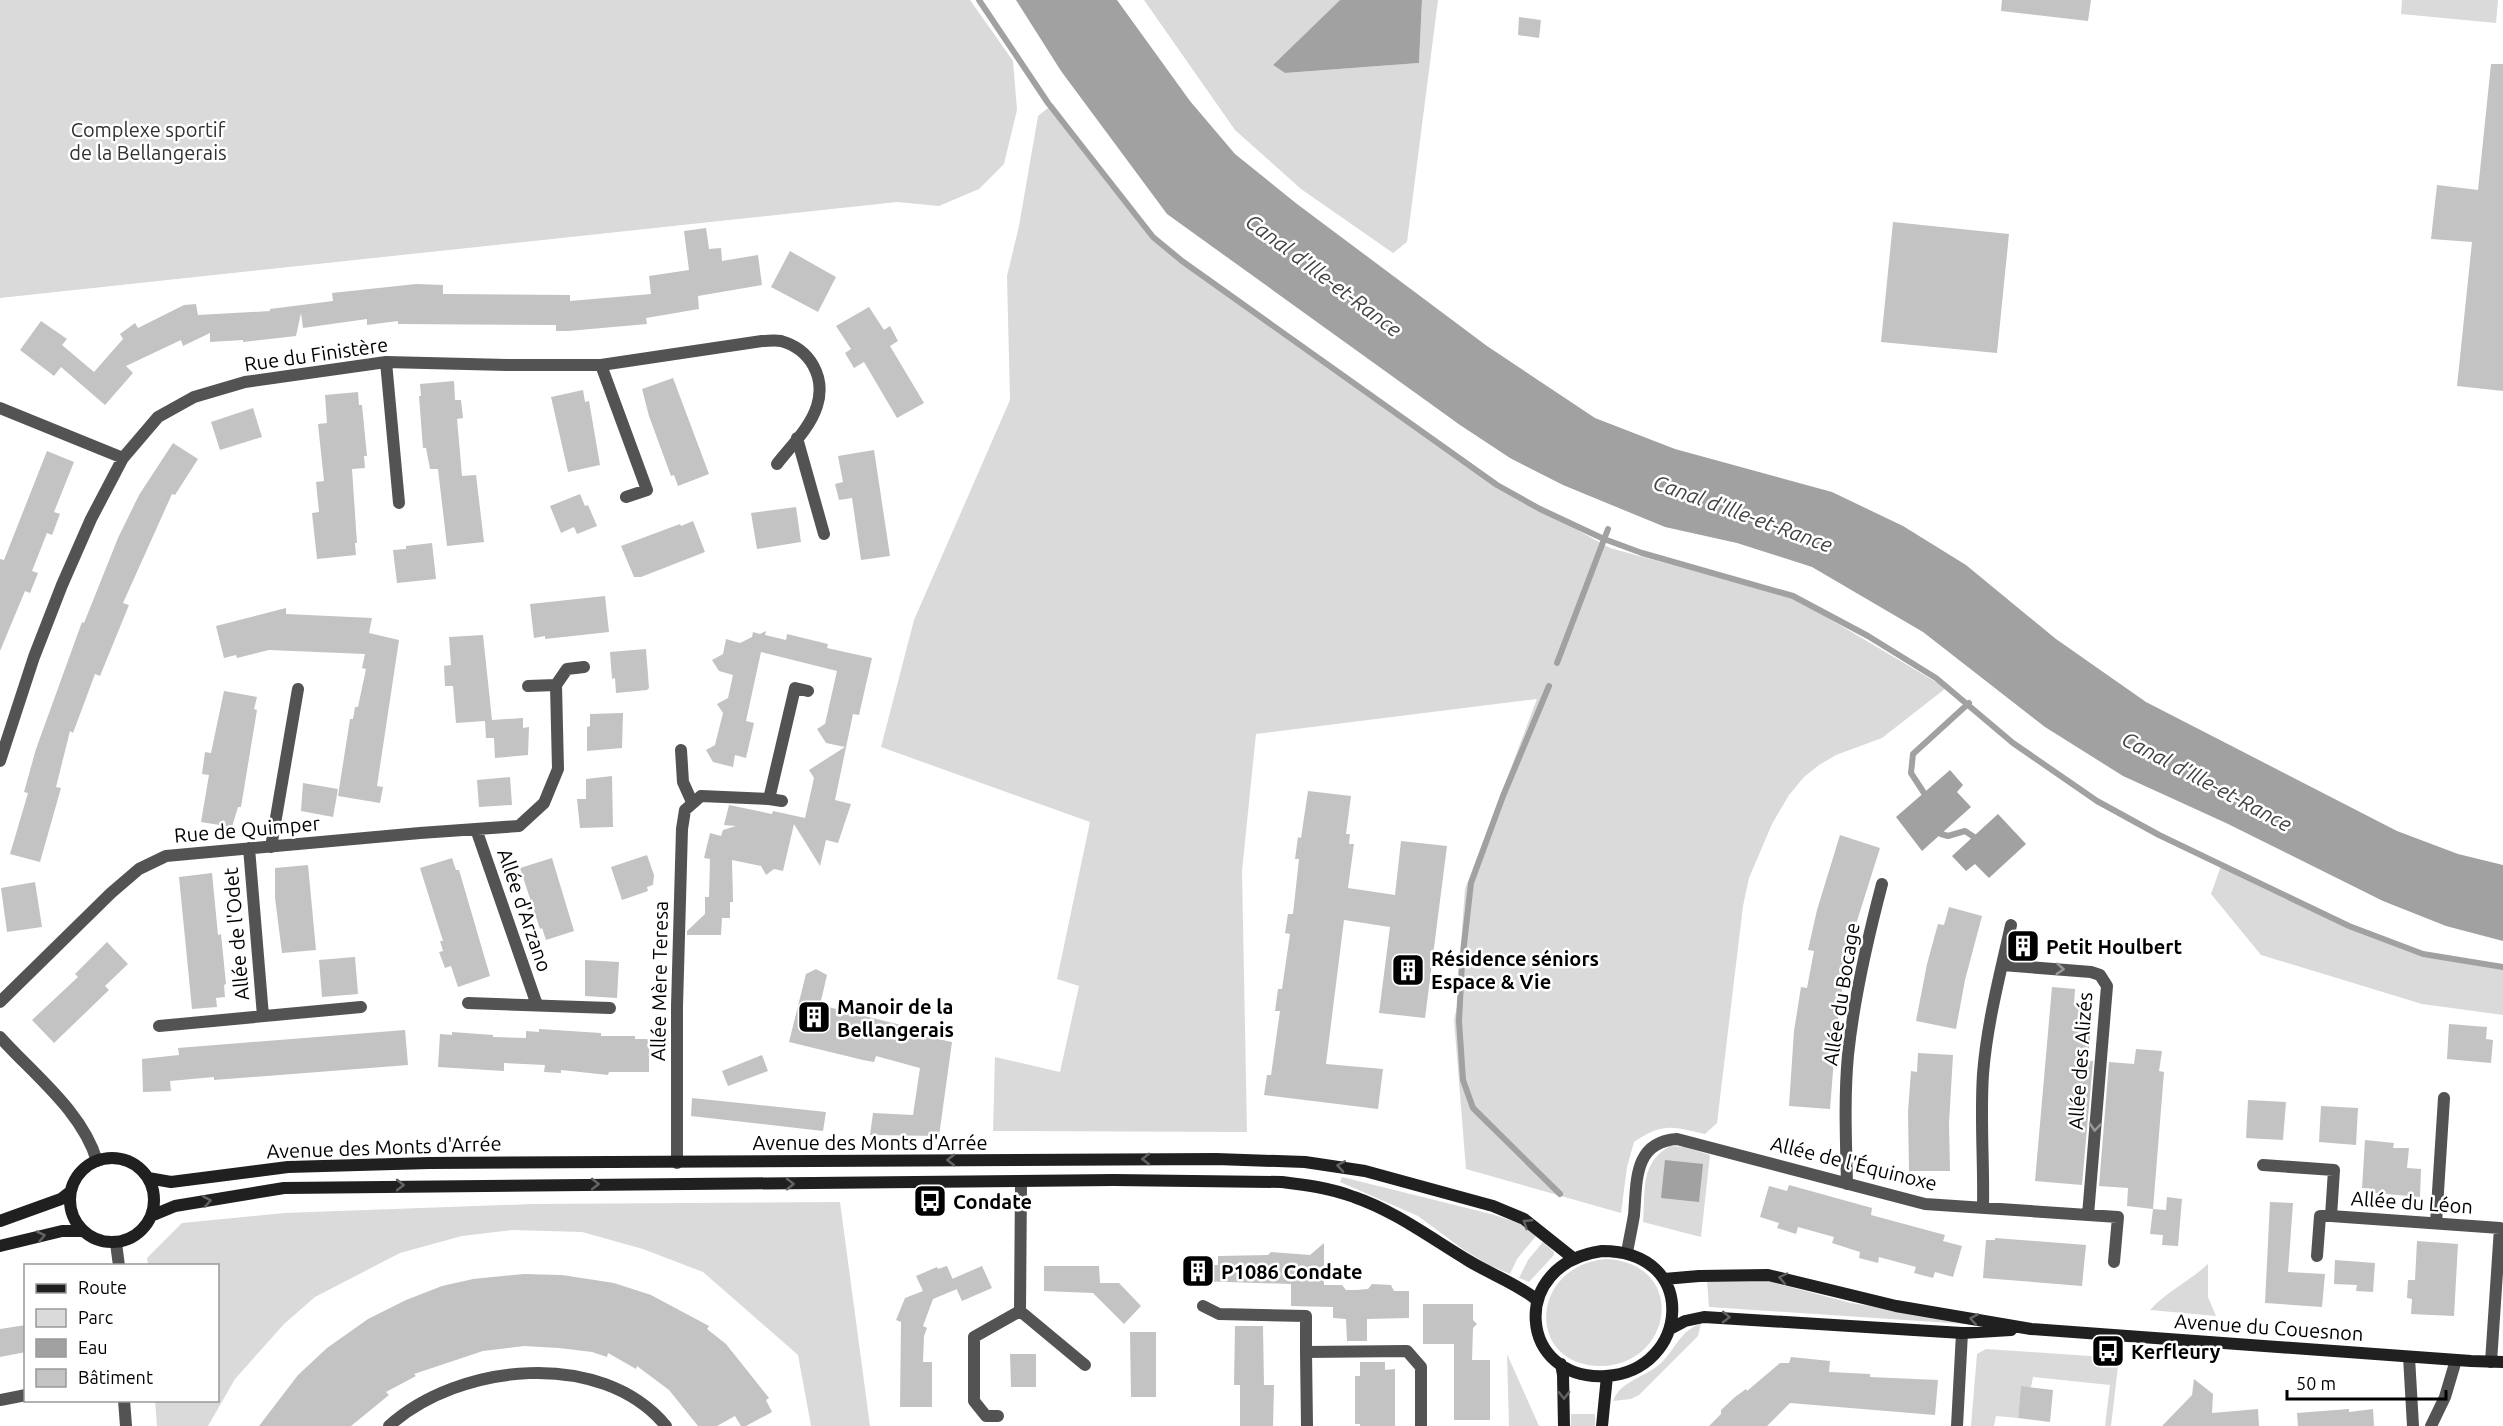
<svg xmlns="http://www.w3.org/2000/svg" width="2503" height="1426" viewBox="0 0 2503 1426" font-family="Ubuntu,sans-serif">
<rect width="100%" height="100%" fill="#fff"/>
<path fill="#dadada" d="M0 0H970L1013 61 1017 110 1004 164 979 189 939 206 897 202 0 298Z
M1144 0H1340L1273 65 1285 73 1419 63 1422 0H1438L1407 242 1393 253 1301 189 1235 130Z
M2402 0H2498L2496 23 2401 14Z
M1053 104 1156 240 1519 498 1610 548 1796 599 1946 688 1882 738 1836 755 1819 765 1804 777 1789 795 1772 824 1749 878 1743 906 1717 1123 1705 1134C1672 1127 1664 1122 1634 1142L1627 1167 1621 1213 1466 1169 1454 1020 1460 993V955L1465 889 1537 699 1256 734 1242 871 1247 1132 993 1131 995 1057 1060 1072 1079 986 1057 979 1090 822 881 747 914 620 1010 400 1007 276 1019 226 1038 116Z
M2221 866 2341 925 2423 957 2503 967V1015L2422 1004 2261 955 2211 894Z
M1670 1146 1685 1147 1710 1155 1701 1237 1643 1222C1646 1190 1639 1164 1670 1146Z
M1342 1177 1491 1214 1522 1224 1536 1236 1517 1259 1510 1274 1489 1265 1464 1250 1418 1216 1340 1182Z
M840 1202 870 1426H811L798 1355 703 1272 643 1249 582 1232 512 1230 462 1236 400 1253 315 1297 284 1324 235 1379 208 1426H157L155 1401 218 1400V1266L148 1265 147 1258 182 1223 284 1213 533 1204Z
M1543 1242 1554 1252V1255L1529 1282 1519 1278 1528 1260Z
M1607 1259C1688 1264 1673 1365 1601 1366 1525 1366 1529 1265 1607 1259Z
M2208 1264V1297L2216 1316 2150 1310C2166 1292 2190 1281 2208 1264Z
M1760 1279 1851 1303 1995 1326 1709 1307 1707 1281Z
M1701 1324 1698 1336 1639 1395 1631 1399 1613 1401C1621 1380 1645 1378 1661 1363 1675 1350 1680 1330 1701 1324Z
M1986 1349 2119 1358 2111 1426H2105L2110 1385 2033 1377 2031 1387H2021L2018 1418 1996 1416 1994 1426H1971L1977 1354Z
M1507 1354 1539 1426H1509Z
M1571 1414H1595V1426H1571Z"/>
<path fill="#a1a1a1" d="M1016 0H1117L1190 101 1235 154 1297 204 1487 346 1595 418 1675 449 1832 492 1903 526 1966 565 2056 639 2146 702 2397 831 2458 854 2503 865V941L2446 926 2383 901 2226 823 2123 776 2045 727 1923 632 1812 567 1737 543 1665 527 1563 485 1510 458 1460 425 1167 214 1061 71Z
M1340 0H1422L1419 63 1285 73 1273 65Z
M1950 770 1963 785 1957 792 1971 807 1922 851 1896 817Z
M1998 814 2026 844 1989 878 1975 864 1966 871 1952 856Z
M1665 1160 1703 1164 1699 1202 1661 1198Z"/>
<g fill="none" stroke-linecap="round" stroke-linejoin="round">
<path stroke="#a1a1a1" stroke-width="6" d="M979 0 1048 103 1153 237 1182 261 1497 485 1540 509 1604 539 1642 553 1793 596 1868 636 1936 678 2013 743 2097 801 2159 835 2349 926 2423 954 2503 967
M1557 663 1608 529
M1549 686 1503 796 1471 883 1462 962 1459 1021 1463 1080 1473 1108 1560 1194
M1924 793 1911 773 1913 754 1969 703
M1941 834 1948 836 1965 831 1974 837"/>
</g>
<path fill="#c3c3c3" d="M2002 0H2091L2088 21 2001 11Z
M1519 17 1541 20 1539 38 1518 35Z
M2491 64H2503V391L2457 386 2472 242 2431 239 2437 185 2478 190Z
M1893 222 2009 234 1997 353 1881 342Z
M706 228 709 249 721 248 722 261 758 255 762 285 698 296 699 309 646 318 647 324 568 331H556V325L398 324V321L367 325V319L303 328 301 313 296 336 243 342V340L210 342V333L183 346 181 340 126 366 133 373 105 405 61 367 54 376 20 350 41 321 67 339 62 345 94 372 123 339 120 334 135 323 138 328 184 305 196 304 198 315 270 311V309L333 301 332 293 416 284 443 285V294L570 295V301L651 294 649 276 689 270 684 231Z
M790 251 836 277 818 312 771 287Z
M869 307 884 330 890 326 898 341 890 346 924 403 897 418 864 362 854 368 845 353 851 349 836 326Z
M673 378 709 474 678 486 674 475 671 476 649 416 642 389Z
M454 381 455 400H461L463 418 457 419 462 476 476 475 484 542 447 546 438 469H430L426 448H423L419 396H421L420 384Z
M583 390 585 402 589 401 600 465 568 472 551 397Z
M358 392 359 405H362L367 456H364L365 468 352 469 357 543H355L356 555 317 559 312 513 319 512 316 482 324 481 318 424 327 423 325 395Z
M253 408 262 437 220 450 211 422Z
M173 443 198 459 175 495 172 494 123 603 129 605 100 676 95 674 73 733 70 731 56 787 61 788 40 862 10 854 28 793 24 792 36 749 82 622 84 623 118 538 139 495Z
M874 450 890 556 861 560 852 498 839 500 835 484 843 482 838 456Z
M47 451 74 462 54 512 60 514 52 535 47 533 32 571 38 573 30 593 25 591 0 651V559L4 560Z
M580 494 585 506 588 505 597 526 577 534 574 527 561 533 550 506Z
M796 507 801 542 757 549 751 513Z
M693 521 705 552 641 577H634L621 546 680 524 681 526Z
M432 543 436 579 397 583 393 550 406 549V546Z
M605 596 609 632 545 639V636L534 638 530 604Z
M286 608V614L372 618 369 633 399 640 377 786 383 787 380 803 338 796 350 719H353L355 707H358L366 669 362 668 365 654 269 650 237 658 236 655 224 658 216 626Z
M766 631 765 635 786 640 787 634 828 644 827 648 872 658 859 715 853 714 835 800 851 804 838 843 826 840 820 866 794 824 783 871 774 869 766 875 761 866 732 860 733 902H730V918H722L721 935H687V931L705 914V897H709L710 859 704 858 710 833 721 836 723 830 736 826 724 825 729 805 772 814 773 811 805 818 814 778 809 770 845 747 826 743 817 729 825 724 837 671 761 652 746 721 754 723 746 758 735 755 733 767 713 762 706 750 715 745 723 713 717 704 728 698 733 675 719 671 712 660 723 654 726 639 740 643 752 637 753 632 760 634Z
M483 635 492 720 523 718V728L529 727 528 755 495 758 494 738H486L485 721 456 723 453 686H445L444 666 451 665 449 637Z
M646 649 649 688 647 690 616 693 615 678 612 679 610 652Z
M224 691 257 697 254 709 257 710 241 807H238L232 827 201 822 209 775 202 774 205 752 211 753Z
M623 713 622 748 587 751V727L590 726V714Z
M612 776 613 827 580 828 577 799H586V779Z
M510 777 512 805 479 807 477 780Z
M303 783 338 789 333 817 301 811Z
M1308 791 1351 796 1346 834H1350L1349 844H1354L1348 888 1395 895 1401 841 1447 846 1425 1018 1379 1013 1390 927 1344 920 1326 1064 1383 1069 1378 1109 1264 1095 1267 1075H1271L1280 1011H1275L1278 989H1282L1290 934 1285 933 1288 914H1293L1299 859H1295L1298 837 1301 838Z
M1840 835 1880 848 1857 921 1844 976 1836 1032 1830 1109 1789 1106 1794 1031 1801 987 1807 988 1814 951 1808 950 1817 910Z
M647 855 654 875 653 885 647 887 648 891 622 900 611 867Z
M452 858 456 870H459L490 976 458 987 451 966 445 968 439 952 443 951 440 941H443L420 868Z
M552 858 574 931 546 940 542 928 540 929 520 868Z
M308 865 316 950 282 953 275 898V868Z
M212 873 218 935 221 934 226 984 224 985 225 997 216 998 217 1007 192 1009 179 877Z
M35 882 42 927 7 932 1 888Z
M1949 907 1982 916 1965 980 1956 1029 1916 1021 1927 964 1938 924 1944 925Z
M107 942 128 964 105 986 109 990 54 1043 32 1020 78 977 75 974Z
M355 957 358 994 322 997 319 960Z
M585 960 619 962 617 998 585 996Z
M816 969 827 975 820 1005 905 1026 904 1032 952 1042 939 1136 870 1135 873 1113 913 1115 920 1068 876 1056 874 1062 863 1060 789 1042 806 974Z
M2052 987 2075 989 2074 1006 2093 1008 2088 1061H2093L2082 1185 2035 1181Z
M2449 1024 2487 1027 2486 1039 2493 1040 2491 1063 2447 1059Z
M539 1029 601 1033V1036H635V1039H649V1072H609L608 1075 561 1070V1073L544 1072 545 1065 504 1063V1071L438 1067 440 1034 452 1035V1032L493 1035V1037L526 1038V1031L539 1032Z
M405 1030 408 1065 214 1080V1077L170 1081 171 1091 143 1092 142 1059 179 1055 178 1048Z
M2136 1049 2162 1051 2159 1071 2164 1072 2153 1209 2127 1206 2128 1188 2099 1186 2109 1062 2134 1064Z
M1918 1053 1953 1055 1949 1123 1950 1171H1909L1908 1112 1911 1071 1917 1072Z
M762 1055 768 1071 728 1086 722 1071Z
M692 1098 826 1112 823 1131 691 1116Z
M2248 1100 2286 1102 2283 1140 2246 1138Z
M2321 1106 2358 1108 2356 1145 2319 1142Z
M2365 1140 2394 1143 2393 1148H2409L2407 1168 2421 1169 2420 1197 2375 1193V1189L2362 1188Z
M1789 1185 1872 1208 1871 1215 1945 1235 1943 1241 1962 1246 1953 1277 1935 1272 1933 1278 1914 1273 1916 1267 1879 1257 1878 1263 1859 1258 1860 1252 1832 1243 1834 1237 1798 1227 1796 1234 1777 1228 1779 1223 1760 1217 1769 1186 1787 1191Z
M2167 1197 2182 1199 2178 1246 2162 1245 2163 1235 2150 1234 2153 1209 2166 1210Z
M2270 1202 2293 1203 2288 1272 2325 1274 2322 1307 2265 1303Z
M1995 1238 2086 1245 2082 1286 1983 1278 1986 1240H1995Z
M2417 1241 2458 1244 2454 1316 2411 1314 2412 1299 2407 1298 2408 1280H2415Z
M1324 1243V1285H1342L1346 1290H1356L1368 1289 1372 1284 1391 1285 1394 1291H1409V1318L1367 1319V1341H1347L1346 1319 1333 1318V1307L1291 1306V1284L1197 1281 1199 1265H1218V1256L1268 1255 1271 1252 1310 1255Z
M2335 1260 2375 1263 2373 1292 2356 1291 2357 1285 2334 1284Z
M947 1266 957 1289 933 1299 923 1326 927 1328 924 1336 923 1362H932V1407H900L901 1322 896 1320 905 1298 923 1291 916 1276 937 1267 938 1269Z
M982 1266 992 1288 962 1301 952 1279Z
M1044 1266H1099L1100 1283H1119L1141 1306 1124 1324 1093 1293 1044 1291Z
M524 1274 562 1275 614 1283 651 1295 709 1326 707 1329 726 1344 769 1398 766 1400 772 1412 746 1426H741L735 1416 717 1426H698L669 1390 637 1366 636 1369 608 1353 607 1357 592 1352 559 1348 524 1346 483 1351 414 1374 416 1376 386 1392 389 1395 351 1426H259L298 1375 327 1348 368 1319 406 1300 442 1286 473 1279Z
M1423 1304H1473V1320L1477 1324 1473 1328 1472 1360H1490V1420H1454V1344H1423Z
M26 1325V1352L0 1357V1329Z
M1235 1326H1263L1264 1385H1274L1273 1426H1240V1385H1234Z
M1130 1332H1156V1397H1131Z
M1010 1354H1036V1387H1011Z
M1791 1357 1830 1361 1829 1372 1870 1374V1377L1938 1380 1935 1415 1790 1403 1767 1426H1709L1721 1414V1410L1735 1397 1746 1389 1747 1391 1780 1363H1789Z
M1360 1362H1385V1370L1395 1369V1426H1360V1424H1355V1376H1360Z
M2194 1379 2213 1394 2212 1413 2258 1409 2259 1426H2162L2192 1395Z
M2021 1386 2053 1390 2050 1422 2018 1418Z
M2349 1409V1412L2373 1409 2374 1426H2298L2297 1413Z"/>
<g fill="none" stroke-linecap="round" stroke-linejoin="round">
<path stroke="#535353" stroke-width="12" d="M386 362 399 503
M601 365 647 490 626 497
M0 408 123 458
M797 438 824 534
M556 685 567 669 584 667
M681 750 683 782 692 802
M0 761 34 657 62 585 91 519 123 458 158 417 194 397 245 382 386 362 507 365H601L762 341C768 341 775 340 781 341 810 349 826 377 817 406 810 428 791 446 777 464
M769 799 782 801
M476 829 537 1005
M271 847 298 689
M249 848 263 1016
M2002 965 2091 972 2100 975 2107 986 2088 1215
M0 1002 111 893 139 869 166 856 420 833 519 826 544 803 558 769 556 685 528 686
M468 1003 610 1008
M159 1026 361 1007
M0 1037C34 1075 82 1111 97 1161
M677 1163V1006L682 829 685 810 701 796 769 799 795 688 808 691
M2263 1165 2334 1170 2331 1216 2500 1228 2491 1362
M1847 1184C1846 1141 1844 1098 1848 1055 1854 997 1867 941 1882 884
M1983 1207C1984 1162 1980 1118 1983 1074 1987 1023 2000 975 2011 925
M2436 1223 2444 1098
M116 1243 119 1266
M1627 1253C1629 1240 1632 1228 1634 1215 1637 1182 1633 1142 1677 1139L1925 1204 2118 1217 2114 1262
M2317 1256 2320 1216H2331
M1203 1306 1219 1314 1306 1316V1352
M1020 1311 1021 1182
M1020 1311 1085 1365
M2409 1357 2413 1426
M0 1400 26 1395
M124 1400 126 1426
M998 1416H986L974 1401V1337L1020 1311
M389 1426C459 1363 601 1348 666 1426
M1307 1426 1306 1352 1407 1351 1421 1367V1426
M1957 1426 1962 1333
M2431 1426 2445 1397 2456 1360"/>
<path stroke="#202020" stroke-width="12" d="M70 1200a42 42 0 1 1 84 0a42 42 0 1 1-84 0Z
M148 1178 171 1182 288 1167 429 1163 1216 1159 1305 1162 1365 1171 1493 1206 1524 1219 1573 1258
M151 1216 175 1206 284 1188 1114 1180 1282 1182C1307 1185 1330 1188 1354 1197 1395 1211 1432 1239 1469 1261 1492 1275 1516 1283 1537 1300
M0 1221 61 1199 70 1192
M0 1246 62 1231H82
M1602 1251C1701 1251 1689 1371 1606 1376 1519 1382 1507 1264 1602 1251Z
M1664 1279 1699 1276 1768 1275 1896 1306 2031 1329 2471 1361 2503 1362
M1670 1329 1685 1321 1704 1317 1962 1333 2011 1330
M1561 1364 1563 1375 1564 1426
M1602 1426 1607 1376"/>
</g>
<defs><path id="oneway-chevron" d="M-2-3.5L2.5 0L-2 3.5" fill="none" stroke-width="1.6" stroke-linecap="round" stroke-linejoin="round" transform="scale(1.5)"/></defs>
<g stroke="#989898">
<use href="#oneway-chevron" transform="translate(2060 969) rotate(4)"/>
<use href="#oneway-chevron" transform="translate(2095 1127) rotate(95)"/>
</g>
<g stroke="#636363">
<use href="#oneway-chevron" transform="translate(1146 1159) rotate(180)"/>
<use href="#oneway-chevron" transform="translate(951 1160) rotate(180)"/>
<use href="#oneway-chevron" transform="translate(1341 1166) rotate(-171)"/>
<use href="#oneway-chevron" transform="translate(595 1184)"/>
<use href="#oneway-chevron" transform="translate(790 1184)"/>
<use href="#oneway-chevron" transform="translate(400 1185)"/>
<use href="#oneway-chevron" transform="translate(207 1201) rotate(-10)"/>
<use href="#oneway-chevron" transform="translate(1527 1223) rotate(-147)"/>
<use href="#oneway-chevron" transform="translate(41 1236) rotate(-13)"/>
<use href="#oneway-chevron" transform="translate(1783 1278) rotate(-168)"/>
<use href="#oneway-chevron" transform="translate(1726 1317) rotate(1)"/>
<use href="#oneway-chevron" transform="translate(1974 1319) rotate(-170)"/>
<use href="#oneway-chevron" transform="translate(1564 1395) rotate(89)"/>
</g>
<defs>
<g id="building-square" transform="scale(1.725)"><rect x="-9" y="-9" width="18" height="18" rx="4" fill="#000" stroke="#fff"/><path d="M-4-6H4V6H1V3H-1V6H-4ZM-2.5-4.3h1.7v1.8h-1.7ZM.8-4.3h1.7v1.8H.8ZM-2.5-1h1.7V.8h-1.7ZM.8-1h1.7V.8H.8Z" fill="#fff"/></g>
<g id="bus-square" transform="scale(1.725)"><rect x="-9" y="-9" width="18" height="18" rx="4" fill="#000" stroke="#fff"/><path d="M-5-6H5V4H4V6H2V4H-2V6H-4V4H-5ZM-3.5-4V0h7V-4ZM-3.5 1.2v1.5H-2V1.2ZM2 1.2v1.5H3.5V1.2Z" fill="#fff"/></g>
</defs>
<g fill-rule="evenodd">
<use href="#building-square" x="2023" y="946"/>
<use href="#building-square" x="1408" y="970"/>
<use href="#building-square" x="814" y="1017"/>
<use href="#bus-square" x="930" y="1201"/>
<use href="#building-square" x="1198" y="1271"/>
<use href="#bus-square" x="2108" y="1351"/>
</g>
<g text-anchor="middle" dominant-baseline="central" stroke-width="5" stroke-linejoin="round" paint-order="stroke">
<g font-size="20" fill="#313131" stroke="#fff">
<text x="148" y="129">Complexe sportif<tspan x="148" dy="23">de la Bellangerais</tspan></text>
</g>
<g font-size="20" fill="#000" stroke="#fff">
<text transform="translate(316 354) rotate(-8)">Rue du Finistère</text>
<text transform="translate(247 829) rotate(-5)">Rue de Quimper</text>
<text transform="translate(525 910) rotate(71)">Allée d'Arzano</text>
<text transform="translate(236 934) rotate(-95)">Allée de l'Odet</text>
<text transform="translate(659 981) rotate(-89)">Allée Mère Teresa</text>
<text transform="translate(1841 994) rotate(-81)">Allée du Bocage</text>
<text transform="translate(2080 1061) rotate(-86)">Allée des Alizés</text>
<text x="870" y="1142">Avenue des Monts d'Arrée</text>
<text transform="translate(384 1147) rotate(-2)">Avenue des Monts d'Arrée</text>
<text transform="translate(1854 1163) rotate(14)">Allée de l'Équinoxe</text>
<text transform="translate(2412 1202) rotate(4)">Allée du Léon</text>
<text transform="translate(2269 1327) rotate(4)">Avenue du Couesnon</text>
</g>
<g font-size="20" font-weight="bold" fill="#000" stroke="#fff" text-anchor="start">
<text x="2046" y="946">Petit Houlbert</text>
<text x="1431" y="958">Résidence séniors<tspan x="1431" dy="23">Espace &amp; Vie</tspan></text>
<text x="837" y="1006">Manoir de la<tspan x="837" dy="23">Bellangerais</tspan></text>
<text x="953" y="1201">Condate</text>
<text x="1221" y="1271">P1086 Condate</text>
<text x="2131" y="1351">Kerfleury</text>
</g>
<g font-size="21" font-style="italic" fill="#424242" stroke="#fff">
<text transform="translate(1324 275) rotate(37)">Canal d'Ille-et-Rance</text>
<text transform="translate(1743 513) rotate(20)">Canal d'Ille-et-Rance</text>
<text transform="translate(2207 781) rotate(28)">Canal d'Ille-et-Rance</text>
</g>
</g>
<rect x="24" y="1264" width="195" height="138" fill="#ffffff" stroke="#999999" stroke-width="1.5"/>
<rect x="36" y="1284" width="30" height="9" fill="#202020" stroke="#999999" stroke-width="1.5"/>
<text x="78" y="1294" font-size="18" fill="#000000">Route</text>
<rect x="36" y="1309" width="30" height="18" fill="#dadada" stroke="#999999" stroke-width="1.5"/>
<text x="78" y="1324" font-size="18" fill="#000000">Parc</text>
<rect x="36" y="1339" width="30" height="18" fill="#a1a1a1" stroke="#999999" stroke-width="1.5"/>
<text x="78" y="1354" font-size="18" fill="#000000">Eau</text>
<rect x="36" y="1369" width="30" height="18" fill="#c3c3c3" stroke="#999999" stroke-width="1.5"/>
<text x="78" y="1384" font-size="18" fill="#000000">Bâtiment</text>
<path d="M2287 1390v9h159v-9" fill="none" stroke="#000000" stroke-width="3"/>
<text x="2296" y="1390" font-size="18" fill="#000000" stroke="#ffffff" stroke-width="4.5" paint-order="stroke">50 m</text>
</svg>
